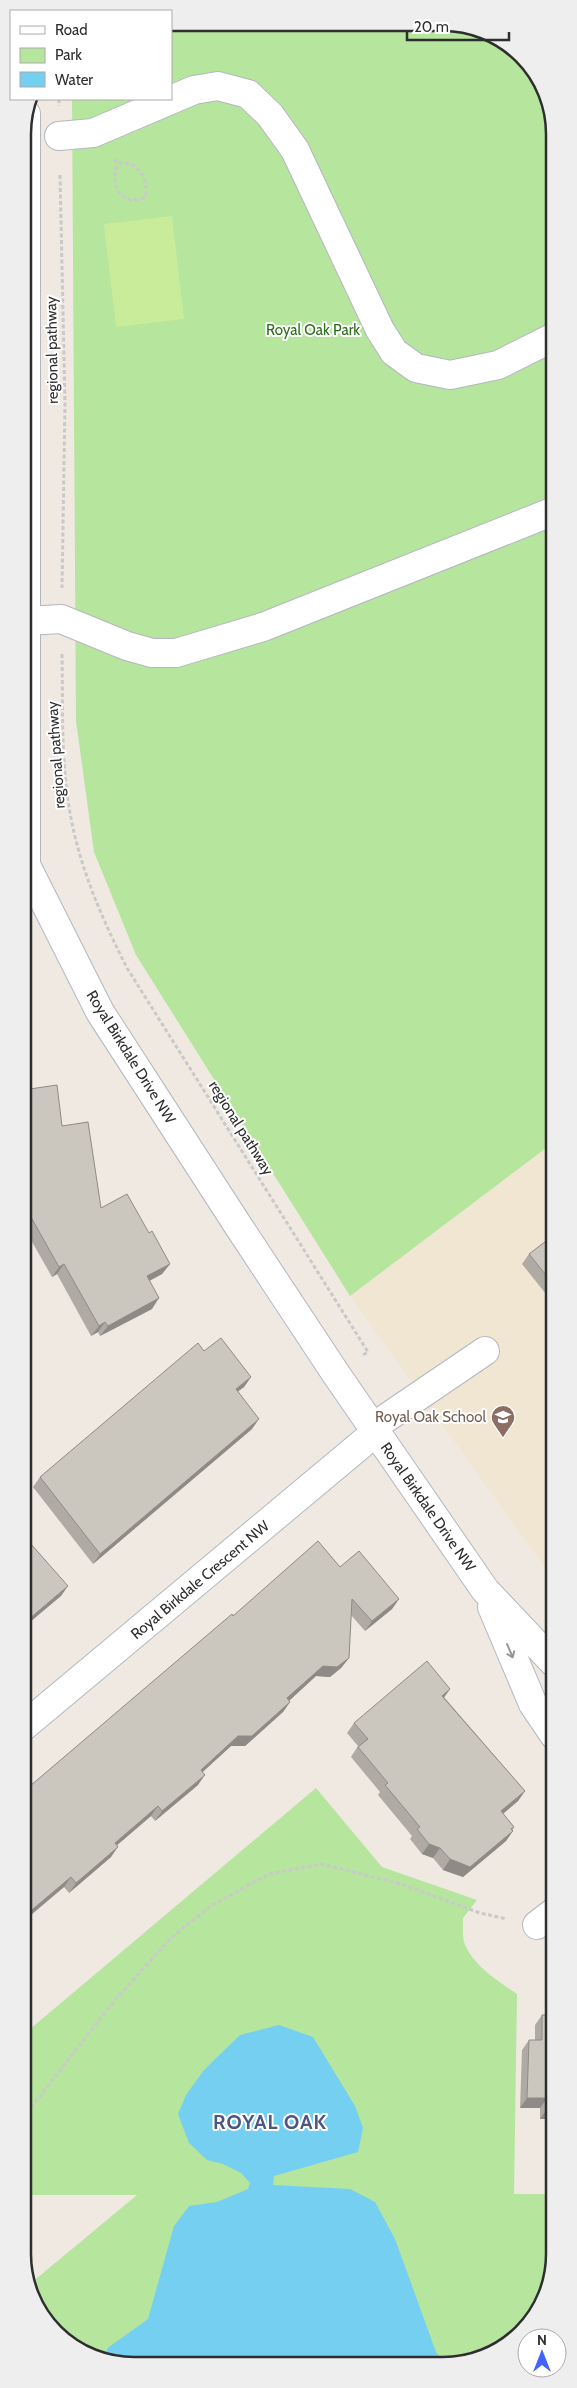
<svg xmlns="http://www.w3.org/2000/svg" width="577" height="2388" viewBox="0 0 577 2388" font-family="Cabin,sans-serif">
<rect width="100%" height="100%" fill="#efe9e1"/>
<path fill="#f0e6d1" d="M554 1142V1580L350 1296Z"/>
<path fill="#b6e59e" d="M171 23 465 25 522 55 554 119V1142L350 1296 136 955 94 852 76 721 72 99H171Z
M316 1788 382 1867 477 1900 463 1918C463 1926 462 1938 465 1945 475 1967 498 1981 517 1994L514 2194H554V2261L527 2328 492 2354 458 2365 112 2363 55 2333 31 2283 137 2195H23V2035Z"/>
<path fill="#c9ec9a" d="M172 216 184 319 116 327 104 224Z"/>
<path fill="#75cff0" d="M279 2025 313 2037 355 2106 363 2128 358 2152 274 2176 273 2185 350 2189 375 2202 395 2239 436 2352 444 2364 112 2363 101 2357 109 2347 148 2319 174 2226 189 2206 217 2202 248 2189 250 2183 241 2173 223 2164 207 2160 189 2143 178 2114 186 2095 204 2070 240 2035Z"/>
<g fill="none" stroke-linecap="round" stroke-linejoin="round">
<g stroke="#b4b7c1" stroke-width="30">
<path id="minor" d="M26 114V865L100 1012 239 1227 336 1374 485 1590 554 1663
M59 136 93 133 194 90 218 86 248 94 270 115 295 150 380 330 394 352 416 368 450 375 498 365 554 337
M26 621 61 619 127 646 152 653H176L263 627 554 511
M373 1427 485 1351
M492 1607 533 1704 554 1735
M23 1727 376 1432
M537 1925 554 1912"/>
</g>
<path stroke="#c9c9c9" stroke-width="3" stroke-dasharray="4 2.5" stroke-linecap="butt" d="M59 99V106
M114 159 117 163C123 163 132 163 137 168 145 175 149 190 144 198L132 201C113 193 113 181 117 163
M60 175 65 403 62 588
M62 654C63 703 61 752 68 800 76 859 100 915 127 968L368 1352 361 1356
M23 2118 114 2001 172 1937 212 1905 269 1874 322 1864 401 1884 480 1913 507 1919"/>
<use href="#minor" stroke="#fff" stroke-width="28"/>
</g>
<path fill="#afaba4" d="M23 1072 30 1089 62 1126 101 1208 149 1233 170 1264 162 1274 149 1281 152 1309 100 1336 98 1332 91 1336 57 1274 52 1277 23 1226Z
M554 1235V1304L522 1264 529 1254Z
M204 1351 251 1377 244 1387 238 1391 252 1429 93 1564 33 1487 40 1477Z
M340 1567 399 1599 392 1609 365 1631 351 1615 349 1658 341 1668 330 1677 316 1676 289 1701 290 1702 283 1712 245 1746H231L202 1772 198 1785 155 1821 151 1816 117 1845 111 1857 69 1893 64 1887 29 1917 25 1930 23 1932V1792L233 1616Z
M450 1689 444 1697 525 1791 518 1801 503 1814 514 1827 506 1841 463 1877 443 1870 433 1858 422 1854 410 1839 412 1836 378 1795 380 1792 351 1757 358 1746 347 1733 354 1723Z
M542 2015 554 2119H540V2108H520L522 2050 529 2040H535V2025Z"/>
<path fill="#8e8b86" d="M30 1019 23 1029V1023Z
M64 1264 57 1274 52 1277 59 1267Z
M170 1264 162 1274 140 1286 147 1276Z
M159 1298 152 1309 100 1336 108 1326Z
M105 1322 98 1332 91 1336 99 1326Z
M251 1377 244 1387 228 1399 236 1389Z
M259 1419 252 1429 93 1564 100 1554Z
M68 1586 61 1596 23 1628V1624Z
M399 1599 392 1609 365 1631 372 1621Z
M349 1658 341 1668 330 1677 316 1676 280 1709 287 1698 323 1666Z
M450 1689 443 1699 442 1696Z
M290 1702 283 1712 245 1746H231L194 1780 201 1770 238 1736Z
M205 1775 198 1785 155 1821 162 1811Z
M525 1791 518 1801 494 1821 501 1811Z
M158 1806 151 1816 108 1853 115 1843Z
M514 1827 509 1834 513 1831 506 1841 463 1877 443 1870 450 1859 511 1829Z
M429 1844 440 1848 433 1858 422 1854Z
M118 1847 111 1857 69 1893 76 1883Z
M71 1877 64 1887 23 1921 27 1914Z
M32 1920 25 1930 23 1932V1927Z
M527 2098H547L540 2108H520Z
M547 2109H554V2119H540Z"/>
<path fill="#cbc7bf" stroke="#8e8b86" d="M23 1006 30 1019 23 1023Z
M28 1071 30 1089 57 1085 62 1126 88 1122 101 1208 127 1194 149 1233 152 1231 170 1264 147 1276 159 1298 108 1326 105 1322 99 1326 64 1264 59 1267 23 1203V1072Z
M554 1235V1285L529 1254Z
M221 1338 251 1377 236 1389 259 1419 100 1554 40 1477 198 1343 204 1351Z
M23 1535 68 1586 23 1624Z
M318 1541 340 1567 359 1551 399 1599 372 1621 352 1599 349 1658 337 1667 323 1666 287 1698 290 1702 252 1736H238L201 1770 205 1775 162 1811 158 1806 115 1843 118 1847 76 1883 71 1877 27 1914 32 1920 23 1927V1792L232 1614 233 1616Z
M427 1661 450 1689 442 1696 525 1791 501 1811 514 1827 511 1829 513 1831 470 1867 450 1859 440 1848 429 1844 417 1829 420 1827 385 1785 388 1783 358 1747 368 1739 354 1723Z
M542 2015H554V2109H547V2098H527L529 2040H542Z"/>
<defs><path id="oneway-shaft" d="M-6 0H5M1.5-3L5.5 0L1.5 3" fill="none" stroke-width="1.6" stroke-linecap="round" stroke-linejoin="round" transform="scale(1.25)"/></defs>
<use stroke="#969696" href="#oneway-shaft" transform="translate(510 1651) rotate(67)"/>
<defs>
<g id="school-pin" transform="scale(1.25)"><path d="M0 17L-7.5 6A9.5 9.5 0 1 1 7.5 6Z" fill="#8d6e63" stroke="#fff"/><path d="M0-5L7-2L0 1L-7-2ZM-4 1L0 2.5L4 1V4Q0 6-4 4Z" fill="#fff"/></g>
</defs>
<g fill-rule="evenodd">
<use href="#school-pin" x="503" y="1417"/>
</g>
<g text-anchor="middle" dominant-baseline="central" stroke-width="4" stroke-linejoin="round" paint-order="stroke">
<g font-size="15" fill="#2c6e1b" stroke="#fff">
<text x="313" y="330">Royal Oak Park</text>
</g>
<g font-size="15" fill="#2e2e2e" stroke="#fff">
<text transform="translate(52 350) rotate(-91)">regional pathway</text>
<text transform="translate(56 755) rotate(-94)">regional pathway</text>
<text transform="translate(131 1057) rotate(58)">Royal Birkdale Drive NW</text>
<text transform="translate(241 1128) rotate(58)">regional pathway</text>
<text transform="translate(428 1507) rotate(55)">Royal Birkdale Drive NW</text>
<text transform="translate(200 1580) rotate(-40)">Royal Birkdale Crescent NW</text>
</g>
<g font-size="15" fill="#785e54" stroke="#fff" text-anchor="end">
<text x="486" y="1417">Royal Oak School</text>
</g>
<g font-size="20" font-weight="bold" letter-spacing="1" fill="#4d5680" stroke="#fff">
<text x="270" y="2122">ROYAL OAK</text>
</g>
</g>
<path d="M0 0H577V2388H0ZM134 31H443A103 103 0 0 1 546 134V2254A103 103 0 0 1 443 2357H134A103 103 0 0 1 31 2254V134A103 103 0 0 1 134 31Z" fill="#eee" fill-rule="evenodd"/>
<path fill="none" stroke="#2e2e2e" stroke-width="2.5" d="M134 31H443A103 103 0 0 1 546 134V2254A103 103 0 0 1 443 2357H134A103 103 0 0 1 31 2254V134A103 103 0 0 1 134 31Z"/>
<rect x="10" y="10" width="162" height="90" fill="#ffffff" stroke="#ababab"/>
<rect x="20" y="26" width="25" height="8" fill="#ffffff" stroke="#ababab"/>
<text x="55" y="35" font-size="15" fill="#2e2e2e">Road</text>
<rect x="20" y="48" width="25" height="15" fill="#b6e59e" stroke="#ababab"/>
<text x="55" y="60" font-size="15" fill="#2e2e2e">Park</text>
<rect x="20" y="72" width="25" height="15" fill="#75cff0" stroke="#ababab"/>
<text x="55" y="85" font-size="15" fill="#2e2e2e">Water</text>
<g transform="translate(542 2353)"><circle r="24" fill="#ffffff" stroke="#ababab"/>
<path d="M0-4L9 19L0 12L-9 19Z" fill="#4264fb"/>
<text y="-8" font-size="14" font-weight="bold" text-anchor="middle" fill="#2e2e2e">N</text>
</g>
<path d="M407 32v8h102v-8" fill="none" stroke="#2e2e2e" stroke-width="2.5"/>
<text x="414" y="32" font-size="15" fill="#2e2e2e" stroke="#ffffff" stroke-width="4" paint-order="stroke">20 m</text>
</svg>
